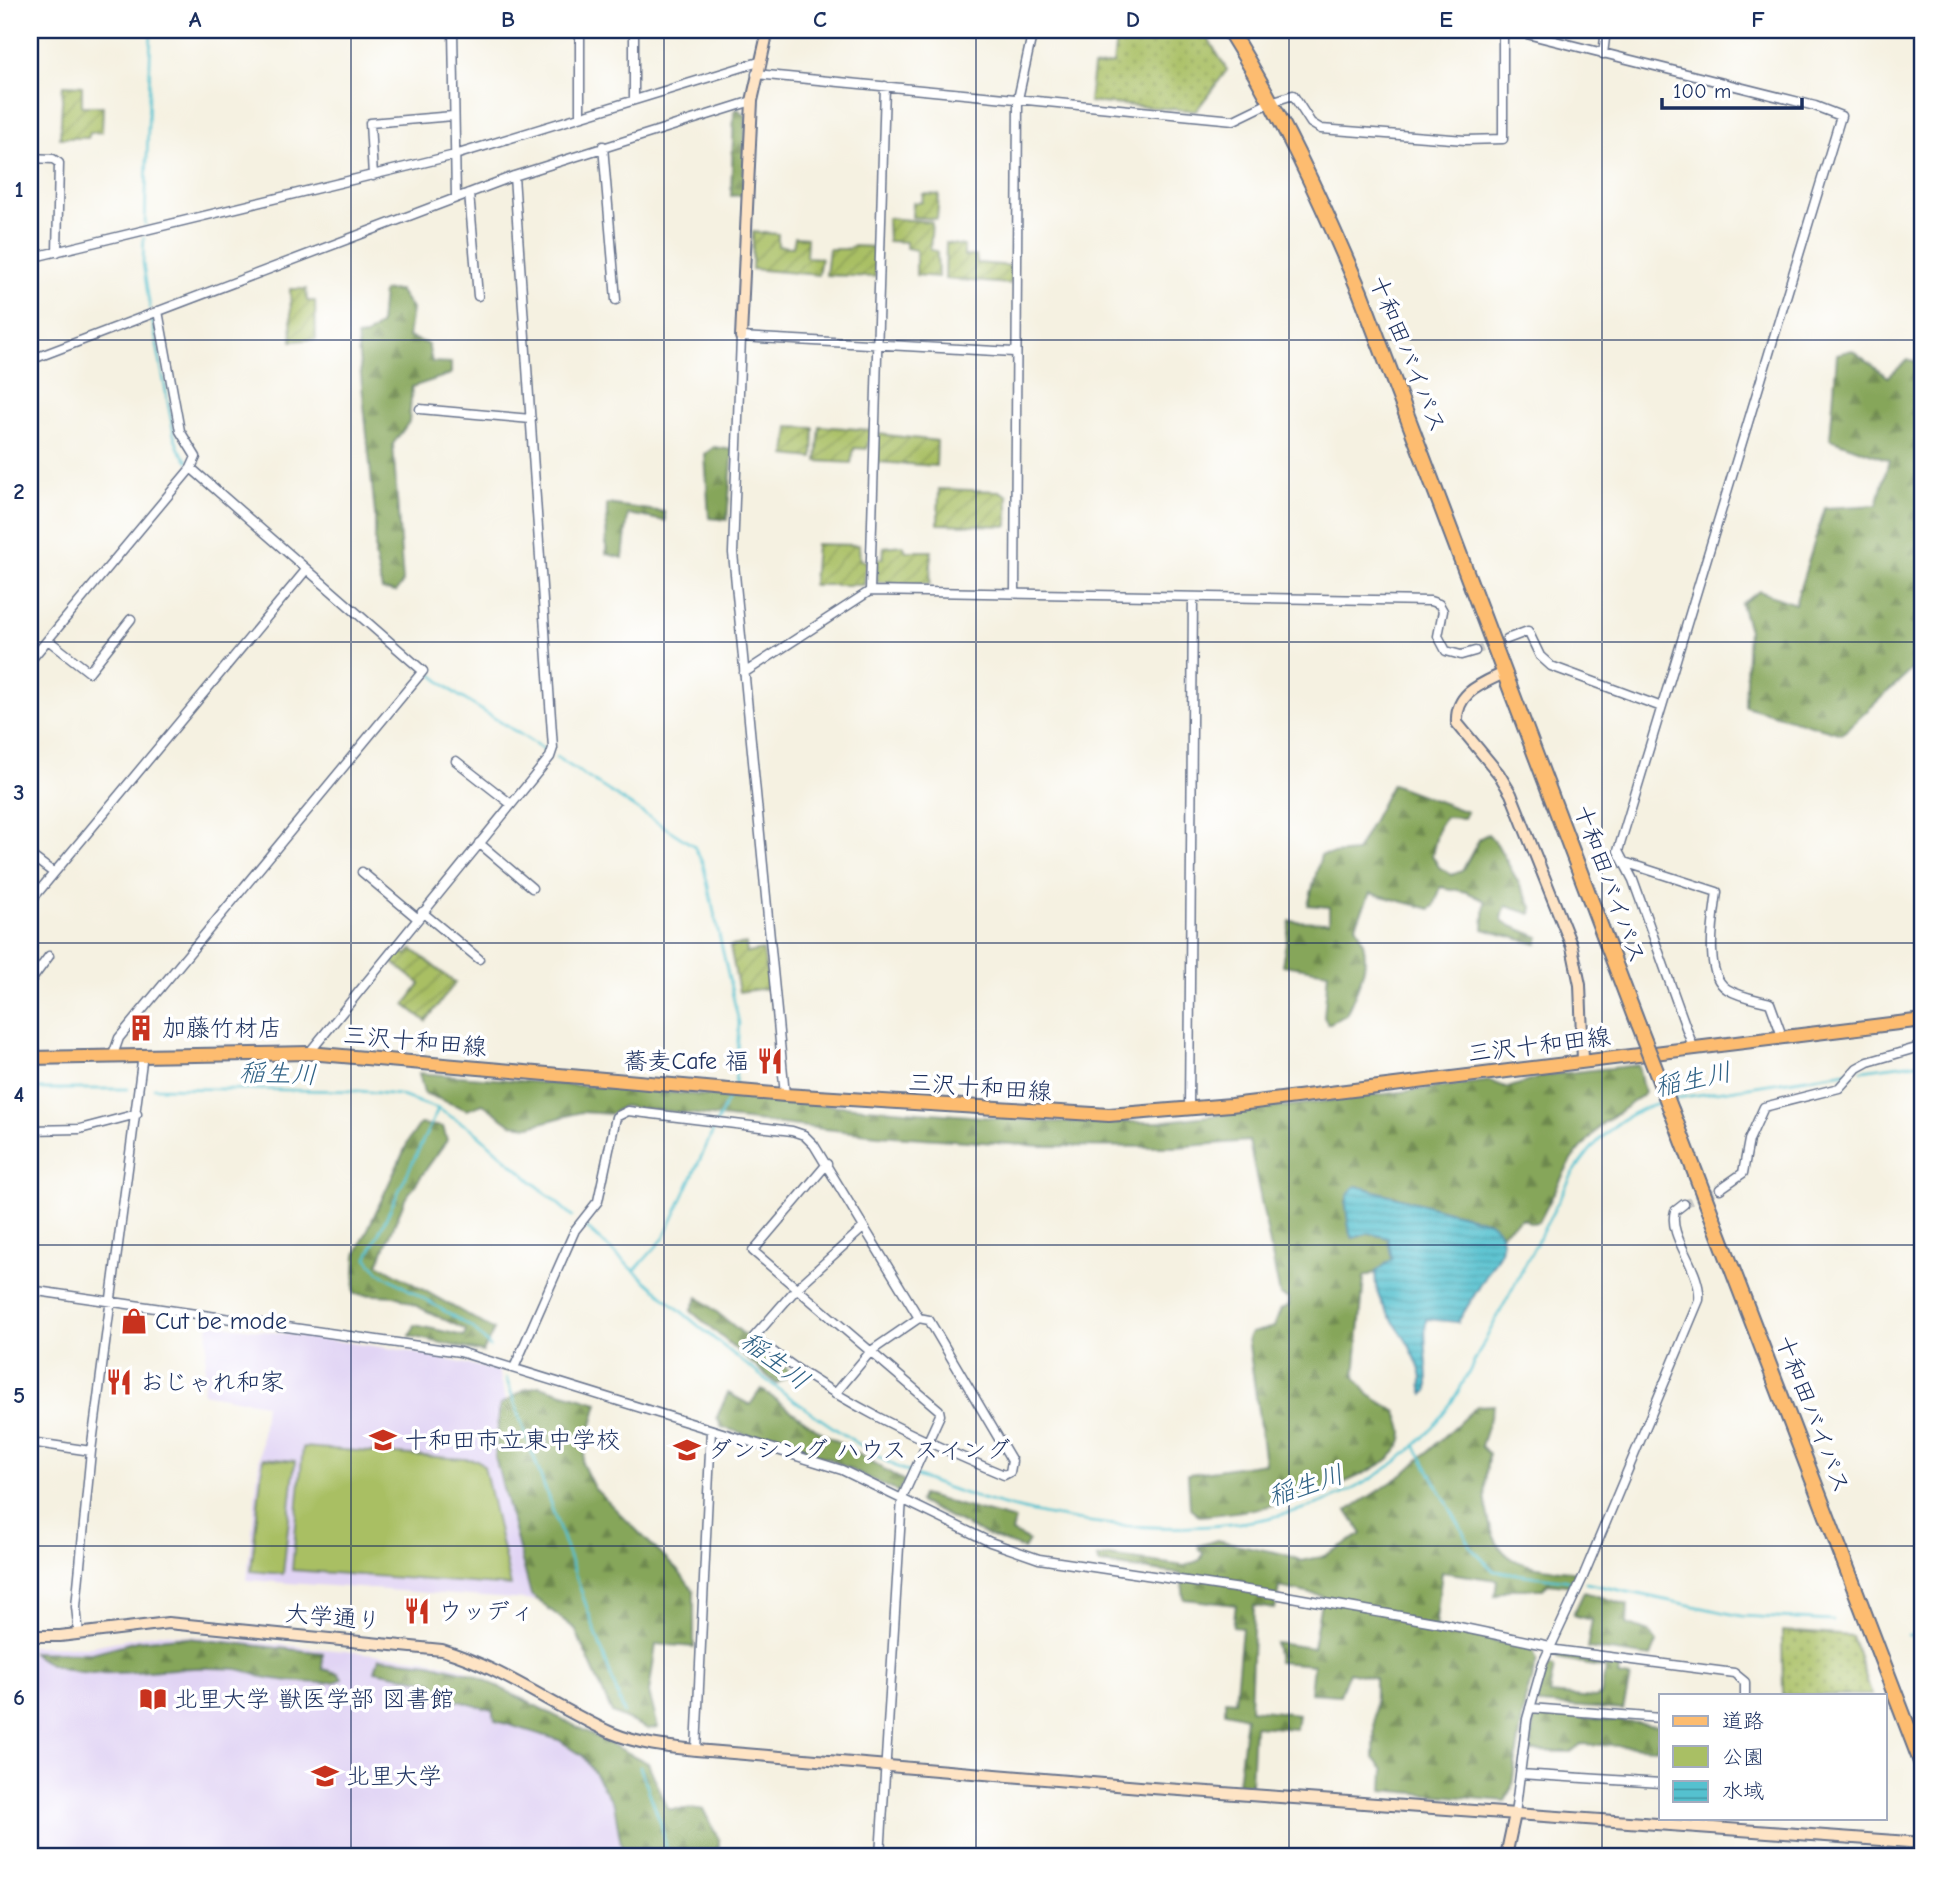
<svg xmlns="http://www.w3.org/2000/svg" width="1953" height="1886" viewBox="0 0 1953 1886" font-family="'Comic Neue','Klee One',sans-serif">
<defs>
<pattern id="grass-dots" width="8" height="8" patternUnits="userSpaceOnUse" patternTransform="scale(1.75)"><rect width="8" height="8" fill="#a9bf64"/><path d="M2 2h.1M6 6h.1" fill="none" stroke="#899c56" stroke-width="1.8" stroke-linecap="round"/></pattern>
<pattern id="forest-firs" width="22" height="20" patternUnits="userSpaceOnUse" patternTransform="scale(1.75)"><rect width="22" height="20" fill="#86a65a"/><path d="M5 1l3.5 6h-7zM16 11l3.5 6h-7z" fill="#6d884e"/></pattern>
<pattern id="garden-furrows" width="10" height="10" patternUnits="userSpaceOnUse" patternTransform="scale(1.75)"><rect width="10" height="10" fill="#a9bf64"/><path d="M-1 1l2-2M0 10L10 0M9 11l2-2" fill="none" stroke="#899c56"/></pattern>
<pattern id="water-rules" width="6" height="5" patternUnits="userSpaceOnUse" patternTransform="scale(1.75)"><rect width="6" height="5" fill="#55c1cf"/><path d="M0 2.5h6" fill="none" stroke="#469dab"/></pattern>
</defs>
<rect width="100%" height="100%" fill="#fff"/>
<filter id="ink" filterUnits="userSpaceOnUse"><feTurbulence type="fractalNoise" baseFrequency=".0143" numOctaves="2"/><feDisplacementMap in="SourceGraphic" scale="14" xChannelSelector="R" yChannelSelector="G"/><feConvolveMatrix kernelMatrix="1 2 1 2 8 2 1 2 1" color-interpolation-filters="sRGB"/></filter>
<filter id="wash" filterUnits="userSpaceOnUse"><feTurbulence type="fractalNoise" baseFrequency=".00686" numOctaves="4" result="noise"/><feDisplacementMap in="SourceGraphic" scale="28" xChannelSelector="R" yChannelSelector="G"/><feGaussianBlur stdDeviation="1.57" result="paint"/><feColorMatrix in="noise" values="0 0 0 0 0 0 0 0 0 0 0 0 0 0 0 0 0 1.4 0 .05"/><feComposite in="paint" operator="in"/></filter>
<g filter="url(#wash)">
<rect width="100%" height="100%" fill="#f5f1e1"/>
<path fill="#e1d4f4" d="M209 1323 401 1350 499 1371 553 1591 539 1601 247 1580 265 1404 203 1393Z
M160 1633 425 1659 464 1669 547 1710 597 1740 649 1856H30V1646L87 1647Z"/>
<path fill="url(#grass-dots)" stroke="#627761" stroke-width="2" d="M1117 30H1203L1227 70 1196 111 1089 102 1093 67 1113 64Z
M1782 1631 1852 1636 1872 1695H1783Z"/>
<path fill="url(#forest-firs)" stroke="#506a5c" stroke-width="2" d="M738 109 746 115 743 195 731 196 734 111Z
M399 290 412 309 408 337 428 344 432 362 451 363V374L412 387 409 422 393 444 403 582 396 592 382 590 375 556V514L357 337 366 336 380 325 383 291Z
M1852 350 1888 377 1908 360 1923 362V659L1842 734 1745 706 1748 627 1741 604 1759 591 1795 604 1825 508 1877 505 1889 460 1830 439 1837 354Z
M714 447 733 450 727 520 709 518 705 454Z
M607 504 664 512 665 521 628 514 623 558 606 554Z
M1392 784 1467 812 1464 818 1445 817 1439 826 1432 855 1439 867 1452 875 1462 871 1480 838 1488 834 1497 844 1532 907 1531 914 1506 906 1501 917 1504 923 1539 937 1537 944 1483 929 1485 901 1467 892 1441 887 1434 906 1430 909 1370 893 1356 925C1375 959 1360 982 1346 1015L1328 1024 1324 1017 1328 972 1282 965 1290 921 1329 922V907L1308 905 1321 855 1356 852Z
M1638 1065 1644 1094 1602 1124 1571 1160 1539 1222 1531 1223 1522 1218 1500 1234 1489 1222 1356 1186 1346 1201 1350 1234 1353 1238 1369 1233 1388 1238 1392 1260 1376 1272 1364 1277 1355 1377 1369 1395 1397 1412C1399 1418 1403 1427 1403 1433 1402 1455 1379 1466 1363 1474 1310 1500 1259 1511 1200 1516L1190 1508 1188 1474 1265 1463 1248 1338 1251 1333 1274 1327 1281 1309 1289 1306V1299L1280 1295 1249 1141 1176 1147 1042 1146 878 1135 623 1106 611 1114 581 1112 530 1126 511 1124 483 1104 467 1110 424 1093 419 1073 1048 1122H1159L1490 1081 1508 1088 1547 1075Z
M420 1124 443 1127 447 1140 405 1199 378 1264 494 1330 483 1352 410 1336 415 1325 464 1336 466 1330 396 1296 354 1294 356 1255 409 1140Z
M698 1297 788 1370 790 1375 777 1384 691 1311Z
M539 1386 598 1403 582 1463 594 1488 679 1572 694 1592V1647L656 1644 649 1693 658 1727 648 1729 612 1713 575 1629 531 1595 495 1457 500 1405 526 1389Z
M761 1389 818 1430 904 1481 898 1492 827 1458 721 1427 717 1417 728 1393 750 1405Z
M1494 1405 1481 1446 1489 1454C1482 1485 1483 1542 1513 1559 1531 1569 1558 1569 1577 1572L1573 1586 1548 1583 1543 1589H1510L1495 1596 1497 1580 1442 1572 1435 1627 1533 1650 1537 1660 1525 1701 1511 1791 1505 1801 1383 1790 1384 1770 1374 1758 1375 1678 1349 1672 1340 1695 1310 1693 1313 1665 1278 1662 1275 1643 1313 1648 1322 1596 1279 1587 1275 1609 1254 1606 1250 1709 1298 1714 1296 1729 1254 1726 1251 1784 1238 1783 1246 1717 1225 1712V1700L1235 1701 1242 1628 1233 1627 1236 1605 1184 1599 1181 1574 1100 1564 1097 1558 1109 1556 1185 1566 1200 1560 1203 1554 1198 1546 1217 1540 1284 1554 1302 1561 1324 1556 1362 1534 1347 1511 1404 1474 1477 1406Z
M922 1495 1015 1520 1012 1532 1029 1541 1024 1549 986 1535 919 1502Z
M1584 1592 1628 1605 1627 1624 1649 1632 1657 1642 1651 1657 1587 1648 1592 1620 1573 1615Z
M179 1637 323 1653 322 1669 338 1673 342 1679C330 1687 278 1680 263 1677 256 1676 249 1671 242 1670 232 1668 220 1668 210 1668 159 1665 72 1690 32 1652L92 1653 137 1641Z
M1557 1653 1621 1664 1619 1676 1630 1678 1623 1710 1539 1704 1537 1697 1549 1665 1554 1667 1549 1694 1595 1698 1601 1695 1605 1668 1557 1659Z
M379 1658 429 1663 473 1674 648 1763 668 1809H703L719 1840V1856H623L614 1804 583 1756 559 1740 496 1721 492 1710 443 1697 433 1682 375 1671Z
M1541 1714 1659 1725 1657 1748 1581 1744 1571 1752 1530 1751 1535 1717Z"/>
<path fill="#a9bf64" stroke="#627761" stroke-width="2" d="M303 1447 477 1460 484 1466 511 1586 292 1570Z
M263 1458 295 1461 283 1574 251 1571Z"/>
<path fill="url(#garden-furrows)" stroke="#627761" stroke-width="2" d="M63 85 82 86V106H103L102 132 90 133 88 138H60Z
M923 194 939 195 937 219 912 217 913 203 922 202Z
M887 218 932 222 930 250 937 251 938 277 916 275V250L906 248V242L888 241Z
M753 232 778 234V246L793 247 795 237 807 238 806 257 821 258 818 275 752 269Z
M946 243 964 246V256H976L977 263 1012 266 1010 284 945 279Z
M853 246 875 247V277L826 275 829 249H848Z
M290 289H306L307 301H315L316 339 292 341Z
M820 426 870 430 867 449 854 448 851 463 817 461Z
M789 427 814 428 813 458 786 455Z
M878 434 937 441 936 466 877 462Z
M939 489 999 491 1008 496V526L938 524Z
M816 544 859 545 860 560 866 561 864 585H813Z
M903 545 906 551H931L930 584 877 582V559L883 558 884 547Z
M746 944 747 953 763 950 769 988 739 992 730 946Z
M412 949 455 983 426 1021 405 1005 420 984 391 961 399 950 407 955Z"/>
<path fill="url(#water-rules)" stroke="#387896" stroke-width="2" d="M1356 1186 1489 1222C1501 1230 1504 1238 1501 1251L1458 1322 1426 1319C1423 1344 1429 1367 1428 1391L1424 1394C1420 1387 1422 1386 1422 1379 1421 1369 1414 1355 1410 1347 1397 1322 1372 1303 1376 1272L1392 1259 1388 1238 1369 1233 1353 1238 1350 1234C1348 1217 1340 1197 1356 1186Z"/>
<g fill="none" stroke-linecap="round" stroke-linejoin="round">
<path stroke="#55c1cf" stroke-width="2.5" d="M145 224 151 30
M144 238 143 263 150 309
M152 318 174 435 179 449 188 461
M425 669 456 694 545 750
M556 757 694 846 703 864 739 1023 735 1085
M1862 1070 1923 1062
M154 1088 360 1091 399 1095 438 1109 472 1129 572 1216
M30 1089H127
M1671 1099 1852 1071
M438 1109 367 1258 379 1272 473 1328 490 1347
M587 1228C664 1299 749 1372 837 1430 862 1446 882 1461 910 1473
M636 1269 664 1238 730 1094
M506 1378 624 1713
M1415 1445 1473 1550 1494 1571 1578 1582
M916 1476C1069 1539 1313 1566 1433 1427 1459 1397 1474 1361 1492 1327 1519 1277 1545 1227 1571 1177 1593 1142 1620 1113 1662 1102
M1586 1583 1741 1616 1833 1621
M1908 1635H1923
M640 1767 661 1824 668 1856"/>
</g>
</g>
<g filter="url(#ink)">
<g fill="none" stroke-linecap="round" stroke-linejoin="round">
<path stroke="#c9cac7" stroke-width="8" stroke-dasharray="8 4" stroke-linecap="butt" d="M1475 651 1507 639
M1684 1204 1720 1189"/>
<g stroke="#67738c" stroke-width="11">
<path id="street" d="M453 30 456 198
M580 30V116
M634 30V100
M1511 30 1815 106 1841 116 1618 851 1633 880 1693 1047
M1603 54 1606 30
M756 74 1234 120 1271 102 1293 95 1311 123 1321 129 1465 140 1503 139V30
M603 146 616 300
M30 158 53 159 59 163 57 252
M373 176 370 123 453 116
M469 193 478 296
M30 258 455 155 759 62
M30 360 514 176 752 101
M420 409 531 419
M870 591 885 86
M1015 592 1018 99 1033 30
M1507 639 1528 631 1540 656 1551 666 1659 706
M48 640 89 672 131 619
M30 661 191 468 196 457 180 431 158 311
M744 673 870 591 1430 601 1439 604 1443 611 1438 636 1446 651 1461 655 1475 651
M456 761 511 804
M479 843 532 888
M30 855 54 873
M1624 862 1717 892C1714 916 1703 974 1727 989 1740 997 1755 999 1770 1003L1782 1036
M362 872 417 918
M30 902 306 570
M422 912 479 959
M30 982 49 956
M309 1053 550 757 553 748 514 176
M113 1055 119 1038 423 671 191 468
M785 1095 733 553 741 337 1014 352
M1189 1110 1193 597
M30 1130 80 1129 137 1114
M827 1164 753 1251 939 1410 940 1415 902 1498 880 1856
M1720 1189 1743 1173 1749 1140 1764 1107 1839 1088 1857 1068 1868 1062 1923 1046
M863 1228 797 1288 754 1337C830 1398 915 1438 1004 1475L1010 1472 1012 1461 929 1320 919 1318
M30 1290 460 1352 842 1470 990 1542 1039 1559 1274 1594 1440 1623 1550 1646
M514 1368 575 1230 598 1201 616 1117 628 1111 792 1131 804 1135 814 1145 919 1318 871 1351 835 1394
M30 1442 91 1451
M79 1634 76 1607 91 1451 143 1054
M1548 1649 1734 1673 1745 1682V1695
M1530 1708 1661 1718
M696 1750 711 1430
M1520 1774 1661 1783
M1515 1814 1527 1719 1543 1663 1583 1577 1699 1300C1702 1269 1667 1237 1675 1211L1684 1204"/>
</g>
<g stroke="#67738c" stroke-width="14">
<path id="secondary" d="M741 337 752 101 768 30
M1504 673C1481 684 1455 693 1457 723L1499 774 1511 794 1572 947 1580 985 1583 1060
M30 1636H60L168 1623 442 1650C503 1668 554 1707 612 1733 638 1744 667 1747 696 1750L1152 1788 1923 1843
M1506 1856 1515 1814"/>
</g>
<g stroke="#67738c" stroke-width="16">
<path id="primary" d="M30 1058 309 1053 785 1095 1109 1115 1231 1105 1923 1020"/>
</g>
<g stroke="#67738c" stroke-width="18">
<path id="highway" d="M1229 30C1281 113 1322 202 1360 292L1638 1025
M1672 1112 1923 1767"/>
</g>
<use href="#street" stroke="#fff" stroke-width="8"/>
<use href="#secondary" stroke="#fee4c5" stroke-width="10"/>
<use href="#primary" stroke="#fdbc6f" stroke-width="12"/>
<use href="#highway" stroke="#fdbc6f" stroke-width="14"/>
<g stroke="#67738c" stroke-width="18" stroke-linecap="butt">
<path id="highway-bridge" d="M1638 1025 1672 1112"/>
</g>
<use href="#highway-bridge" stroke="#fdbc6f" stroke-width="14"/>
</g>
</g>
<path fill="none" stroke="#1b2f5e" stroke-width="2" stroke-opacity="0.55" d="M351 30V1856M664 30V1856M976 30V1856M1289 30V1856M1602 30V1856M30 340H1923M30 642H1923M30 943H1923M30 1245H1923M30 1546H1923"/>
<defs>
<g id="building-bare" transform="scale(2.1)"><path d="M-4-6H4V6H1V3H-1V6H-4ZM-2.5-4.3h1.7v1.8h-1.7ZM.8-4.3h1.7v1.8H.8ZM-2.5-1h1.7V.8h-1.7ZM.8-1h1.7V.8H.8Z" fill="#c8321e" stroke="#fff" stroke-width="2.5" paint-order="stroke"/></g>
<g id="restaurant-bare" transform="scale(2.1)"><path d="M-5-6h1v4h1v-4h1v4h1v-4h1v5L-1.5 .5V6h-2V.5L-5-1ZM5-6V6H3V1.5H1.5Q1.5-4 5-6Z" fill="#c8321e" stroke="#fff" stroke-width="2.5" paint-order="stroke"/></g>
<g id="shop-bare" transform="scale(2.1)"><path d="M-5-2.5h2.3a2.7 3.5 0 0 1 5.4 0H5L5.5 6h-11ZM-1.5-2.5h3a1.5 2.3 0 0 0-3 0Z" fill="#c8321e" stroke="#fff" stroke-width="2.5" paint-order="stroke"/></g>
<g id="school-bare" transform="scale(2.1)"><path d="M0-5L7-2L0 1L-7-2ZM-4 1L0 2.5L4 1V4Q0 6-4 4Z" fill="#c8321e" stroke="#fff" stroke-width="2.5" paint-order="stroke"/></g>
<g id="library-bare" transform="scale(2.1)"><path d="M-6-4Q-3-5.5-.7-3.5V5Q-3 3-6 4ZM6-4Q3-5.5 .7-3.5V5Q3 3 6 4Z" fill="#c8321e" stroke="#fff" stroke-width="2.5" paint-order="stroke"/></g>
<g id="university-bare" transform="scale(2.1)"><path d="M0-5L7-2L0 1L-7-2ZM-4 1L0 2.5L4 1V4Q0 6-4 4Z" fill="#c8321e" stroke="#fff" stroke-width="2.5" paint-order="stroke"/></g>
</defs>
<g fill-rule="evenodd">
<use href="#building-bare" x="141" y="1028"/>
<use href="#restaurant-bare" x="770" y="1061"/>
<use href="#shop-bare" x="134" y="1321"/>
<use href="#restaurant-bare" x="119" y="1382"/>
<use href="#school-bare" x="383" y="1440"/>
<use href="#school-bare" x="687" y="1450"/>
<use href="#restaurant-bare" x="417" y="1611"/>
<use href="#library-bare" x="153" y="1699"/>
<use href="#university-bare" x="325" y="1776"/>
</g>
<g text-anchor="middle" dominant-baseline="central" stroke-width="7" stroke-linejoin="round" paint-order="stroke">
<g font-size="24" fill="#1b2f5e" stroke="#fff">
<text transform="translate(1408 354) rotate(68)">十和田バイパス</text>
<text transform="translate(1610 884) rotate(70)">十和田バイパス</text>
<text transform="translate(415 1041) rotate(5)">三沢十和田線</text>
<text transform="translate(1539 1045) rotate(-7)">三沢十和田線</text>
<text transform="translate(980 1087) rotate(4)">三沢十和田線</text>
<text transform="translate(1813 1414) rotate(69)">十和田バイパス</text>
<text transform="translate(333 1617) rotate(5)">大学通り</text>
</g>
<g font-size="24" fill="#1b2f5e" stroke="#fff" text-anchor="start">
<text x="162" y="1028">加藤竹材店</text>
<text x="749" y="1061" text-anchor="end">蕎麦Cafe 福</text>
<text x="155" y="1321">Cut be mode</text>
<text x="140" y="1382">おじゃれ和家</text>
<text x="404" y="1440">十和田市立東中学校</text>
<text x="708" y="1450">ダンシング ハウス スイング</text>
<text x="438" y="1611">ウッディ</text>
<text x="174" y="1699">北里大学 獣医学部 図書館</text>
<text x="346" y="1776">北里大学</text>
</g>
<g font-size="26" font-style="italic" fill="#2f6286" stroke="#fff">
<text transform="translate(278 1074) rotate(2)">稲生川</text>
<text transform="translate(1693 1080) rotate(-12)">稲生川</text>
<text transform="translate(775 1361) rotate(37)">稲生川</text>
<text transform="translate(1306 1486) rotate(-18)">稲生川</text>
</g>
</g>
<rect width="1953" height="1886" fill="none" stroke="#fff" stroke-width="77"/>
<rect x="1659" y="1694" width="228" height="126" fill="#ffffff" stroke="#a4acbf" stroke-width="2"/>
<rect x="1673" y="1716" width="35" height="10" fill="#fdbc6f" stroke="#a4acbf" stroke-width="2"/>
<text x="1722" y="1728" font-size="21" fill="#1b2f5e">道路</text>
<rect x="1673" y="1746" width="35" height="21" fill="#a9bf64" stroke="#a4acbf" stroke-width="2"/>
<text x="1722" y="1764" font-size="21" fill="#1b2f5e">公園</text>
<rect x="1673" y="1781" width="35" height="21" fill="url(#water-rules)" stroke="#a4acbf" stroke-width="2"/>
<text x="1722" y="1798" font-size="21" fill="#1b2f5e">水域</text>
<path d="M1662 98v10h140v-10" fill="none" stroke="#1b2f5e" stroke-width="3.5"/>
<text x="1673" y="98" font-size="21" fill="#1b2f5e" stroke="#ffffff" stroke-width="5" paint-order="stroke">100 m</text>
<rect x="38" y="38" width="1876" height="1810" fill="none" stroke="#1b2f5e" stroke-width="2.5"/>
<g font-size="23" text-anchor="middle" font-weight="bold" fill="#1b2f5e">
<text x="195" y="27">A</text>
<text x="508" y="27">B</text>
<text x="820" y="27">C</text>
<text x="1133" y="27">D</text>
<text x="1446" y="27">E</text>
<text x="1758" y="27">F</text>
<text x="19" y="197">1</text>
<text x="19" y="499">2</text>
<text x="19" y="800">3</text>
<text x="19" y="1102">4</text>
<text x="19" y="1403">5</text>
<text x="19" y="1705">6</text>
</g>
</svg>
